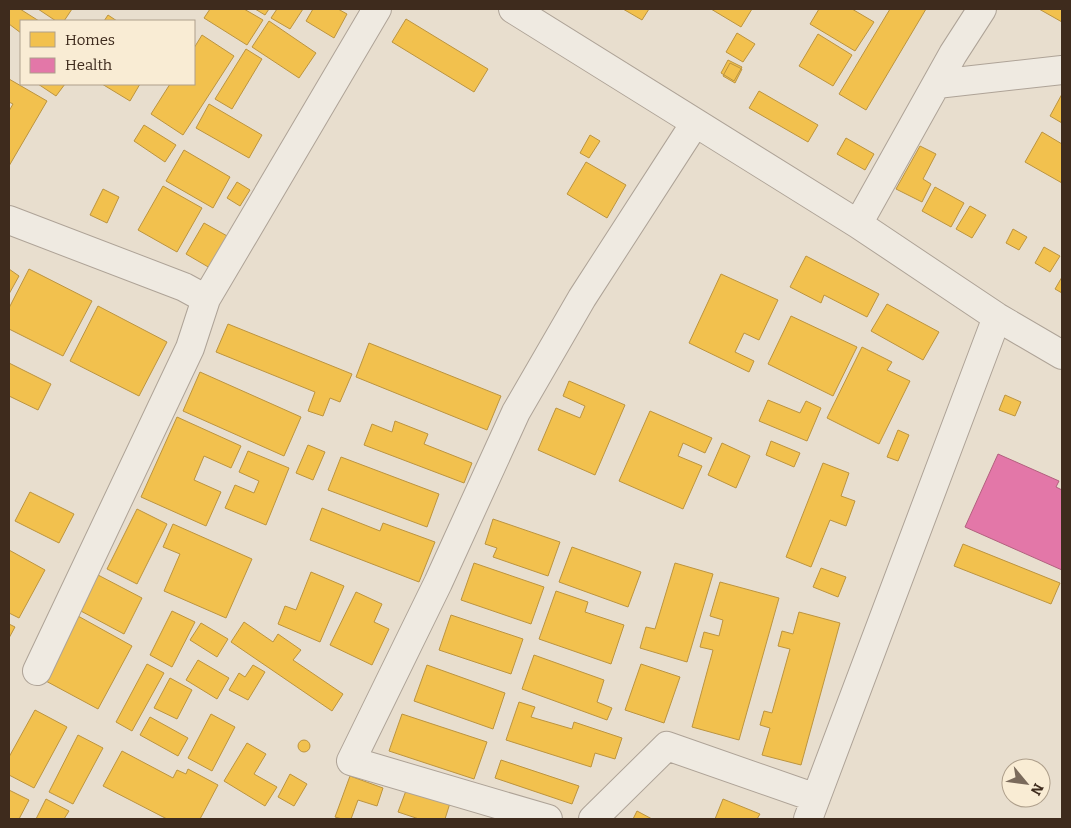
<svg xmlns="http://www.w3.org/2000/svg" width="1071" height="828" viewBox="0 0 1071 828" font-family="Bitter,serif">
<rect width="100%" height="100%" fill="#e8dece"/>
<path fill="#f2c14e" stroke="#bc943f" d="M9 9H20L39 21H21V33L9 24Z
M38 9H72L64 21H56Z
M210 9H244L263 20 247 45 204 18Z
M255 9H269L265 15Z
M277 9H303L290 29 271 18Z
M313 9H338L347 14 334 38 306 21Z
M623 9H649L642 20Z
M711 9H752L741 27Z
M819 9H852L874 22 855 51 810 24Z
M890 9H926L866 110 839 94Z
M1039 9H1062V22Z
M108 15 117 21H104Z
M406 19 488 69 474 92 392 42Z
M269 21 316 53 299 78 252 47Z
M737 33 755 44 743 62 726 52Z
M818 34 852 55 833 86 799 66Z
M202 35 234 56 183 135 151 114 170 84H194V48Z
M246 49 262 59 232 109 215 99Z
M728 60 742 67 734 81 721 73Z
M730 63 742 69 735 83 723 76Z
M9 79 47 101 9 166V111L13 104 9 102Z
M38 84H65L56 96Z
M102 84H140L130 101Z
M759 91 818 125 808 142 749 108Z
M1062 94V123L1050 116Z
M209 104 262 135 249 158 196 128Z
M144 125 176 145 165 162 134 141Z
M1042 132 1062 144V183L1025 162Z
M590 135 600 141 589 158 580 153Z
M846 138 874 154 865 170 837 154Z
M920 146 936 154 923 179 931 184 922 202 896 189Z
M184 150 230 177 213 208 166 181Z
M586 162 626 185 607 218 567 194Z
M237 182 250 190 240 206 227 198Z
M163 186 202 208 177 252 138 230Z
M935 187 964 203 951 227 922 211Z
M103 189 119 197 107 223 90 215Z
M970 206 986 215 972 238 956 229Z
M204 223 229 237 210 268 186 254Z
M1013 229 1027 237 1019 250 1006 243Z
M1044 247 1060 256 1050 272 1035 263Z
M806 256 879 294 867 317 824 295 821 303 790 287Z
M9 269 19 276 9 294Z
M29 269 92 301 63 356 9 329V308Z
M721 274 778 300 759 340 744 333 735 352 754 361 749 372 689 343Z
M1062 277V293L1055 289Z
M887 304 939 332 923 360 871 331Z
M98 306 167 342 139 396 70 361Z
M791 316 857 347 833 396 768 364Z
M228 324 352 374 340 402 330 398 323 416 308 411 315 392 216 352Z
M369 343 501 396 487 430 356 377Z
M862 347 892 362 887 370 910 381 879 444 827 418Z
M9 363 51 384 38 410 9 396Z
M200 372 301 417 284 456 183 411Z
M569 381 625 405 595 475 538 450 556 408 580 418 585 406 563 396Z
M1005 395 1021 402 1015 416 999 410Z
M768 400 800 413 806 401 821 408 807 441 759 421Z
M650 411 712 438 705 453 683 443 678 456 702 466 683 509 619 481Z
M177 417 241 446 231 468 204 456 194 480 221 492 206 526 141 497Z
M395 421 428 434 424 444 472 463 464 483 364 445 372 424 392 432Z
M898 430 909 435 898 461 887 457Z
M771 441 800 453 794 467 766 455Z
M722 443 750 456 736 488 708 475Z
M308 445 325 452 313 480 296 473Z
M248 451 289 468 266 525 225 508 235 485 254 493 259 481 239 472Z
M341 457 439 494 427 527 328 490Z
M823 463 849 473 841 496 855 501 846 526 830 520 811 567 786 557Z
M30 492 74 514 59 543 15 521Z
M322 508 380 531 383 523 435 542 419 582 310 540Z
M137 509 167 524 137 584 107 569Z
M493 519 560 542 548 576 493 557 497 548 485 544Z
M173 524 252 559 226 618 164 591 180 554 163 547Z
M963 544 1060 583 1051 604 954 566Z
M572 547 641 572 628 607 559 582Z
M9 550 45 570 19 618 9 613Z
M474 563 544 587 531 624 461 600Z
M675 563 713 574 687 662 640 648 646 627 655 629Z
M821 568 846 577 838 597 813 587Z
M311 572 344 586 320 642 278 624 285 606 296 610Z
M98 575 142 598 124 634 79 610Z
M720 582 779 598 739 740 692 727 713 650 700 647 704 632 719 636 723 620 710 616Z
M556 591 588 602 585 612 624 625 611 664 539 639Z
M356 592 382 604 374 622 389 629 372 665 330 645Z
M172 611 195 622 172 667 150 655Z
M799 612 840 623 801 765 762 755 770 728 760 725 764 711 772 713 790 649 778 646 782 631 793 634Z
M451 615 523 639 511 674 439 650Z
M78 616 132 646 98 709 44 680Z
M244 622 273 642 278 634 301 650 293 660 343 694 332 711 231 642Z
M201 623 228 639 217 657 190 640Z
M9 624 15 627 9 638Z
M534 655 604 680 597 702 612 708 607 720 522 689Z
M198 660 229 678 217 699 186 680Z
M147 664 164 673 132 731 116 722Z
M641 664 680 677 664 723 625 710Z
M253 665 265 672 248 700 229 690 239 673 245 677Z
M427 665 505 693 493 729 414 701Z
M170 678 192 690 177 719 154 708Z
M519 702 535 707 531 717 572 729 574 722 622 738 615 759 595 753 591 767 506 740Z
M35 710 67 727 34 788 9 775V757Z
M211 714 235 727 212 771 188 758Z
M402 714 487 742 474 779 389 751Z
M150 717 188 738 178 756 140 735Z
M78 735 103 748 73 804 49 792Z
M298 746a6 6 0 1 1 12 0a6 6 0 1 1-12 0Z
M247 743 266 754 254 774 277 787 265 806 224 781Z
M122 751 173 778 177 770 186 774 188 769 218 785 200 819H167L103 786Z
M501 760 579 786 572 804 495 778Z
M290 774 307 784 294 806 278 797Z
M350 776 383 788 377 806 358 800 351 819H342L335 817Z
M407 788 450 803 445 819H419L398 812Z
M9 790 29 800 19 819H9Z
M46 799 69 811 64 819H36Z
M723 799 760 814 757 819H715Z
M637 811 652 819H633Z"/>
<path fill="#e377a8" stroke="#b2607e" d="M998 454 1059 481 1056 487 1062 490V570L965 527Z"/>
<g fill="none" stroke-linecap="round" stroke-linejoin="round">
<g stroke="#aea397" stroke-width="30">
<path id="minor" d="M513 9 858 224 997 317 1062 355
M937 84 1062 70
M9 220 184 287 206 299 377 9
M858 224 953 54 982 9
M37 671 190 348 206 299
M548 819 351 761 438 583 516 412 582 298 695 123
M593 819 667 746 816 798
M808 819 997 317"/>
</g>
<use href="#minor" stroke="#efeae1" stroke-width="28"/>
</g>
<rect width="1071" height="828" fill="none" stroke="#3e2b1d" stroke-width="20"/>
<rect x="20" y="20" width="175" height="65" fill="#f9ecd4" stroke="#ae9f8b"/>
<rect x="30" y="32" width="25" height="15" fill="#f2c14e" stroke="#ae9f8b"/>
<text x="65" y="45" font-size="15" fill="#3e2b1d">Homes</text>
<rect x="30" y="58" width="25" height="15" fill="#e377a8" stroke="#ae9f8b"/>
<text x="65" y="70" font-size="15" fill="#3e2b1d">Health</text>
<g transform="translate(1026 783) rotate(119)"><circle r="24" fill="#f9ecd4" stroke="#ae9f8b"/>
<path d="M0-4L9 19L0 12L-9 19Z" fill="#7a6a5b"/>
<text y="-8" font-size="14" font-weight="bold" text-anchor="middle" fill="#3e2b1d">N</text>
</g>
</svg>
